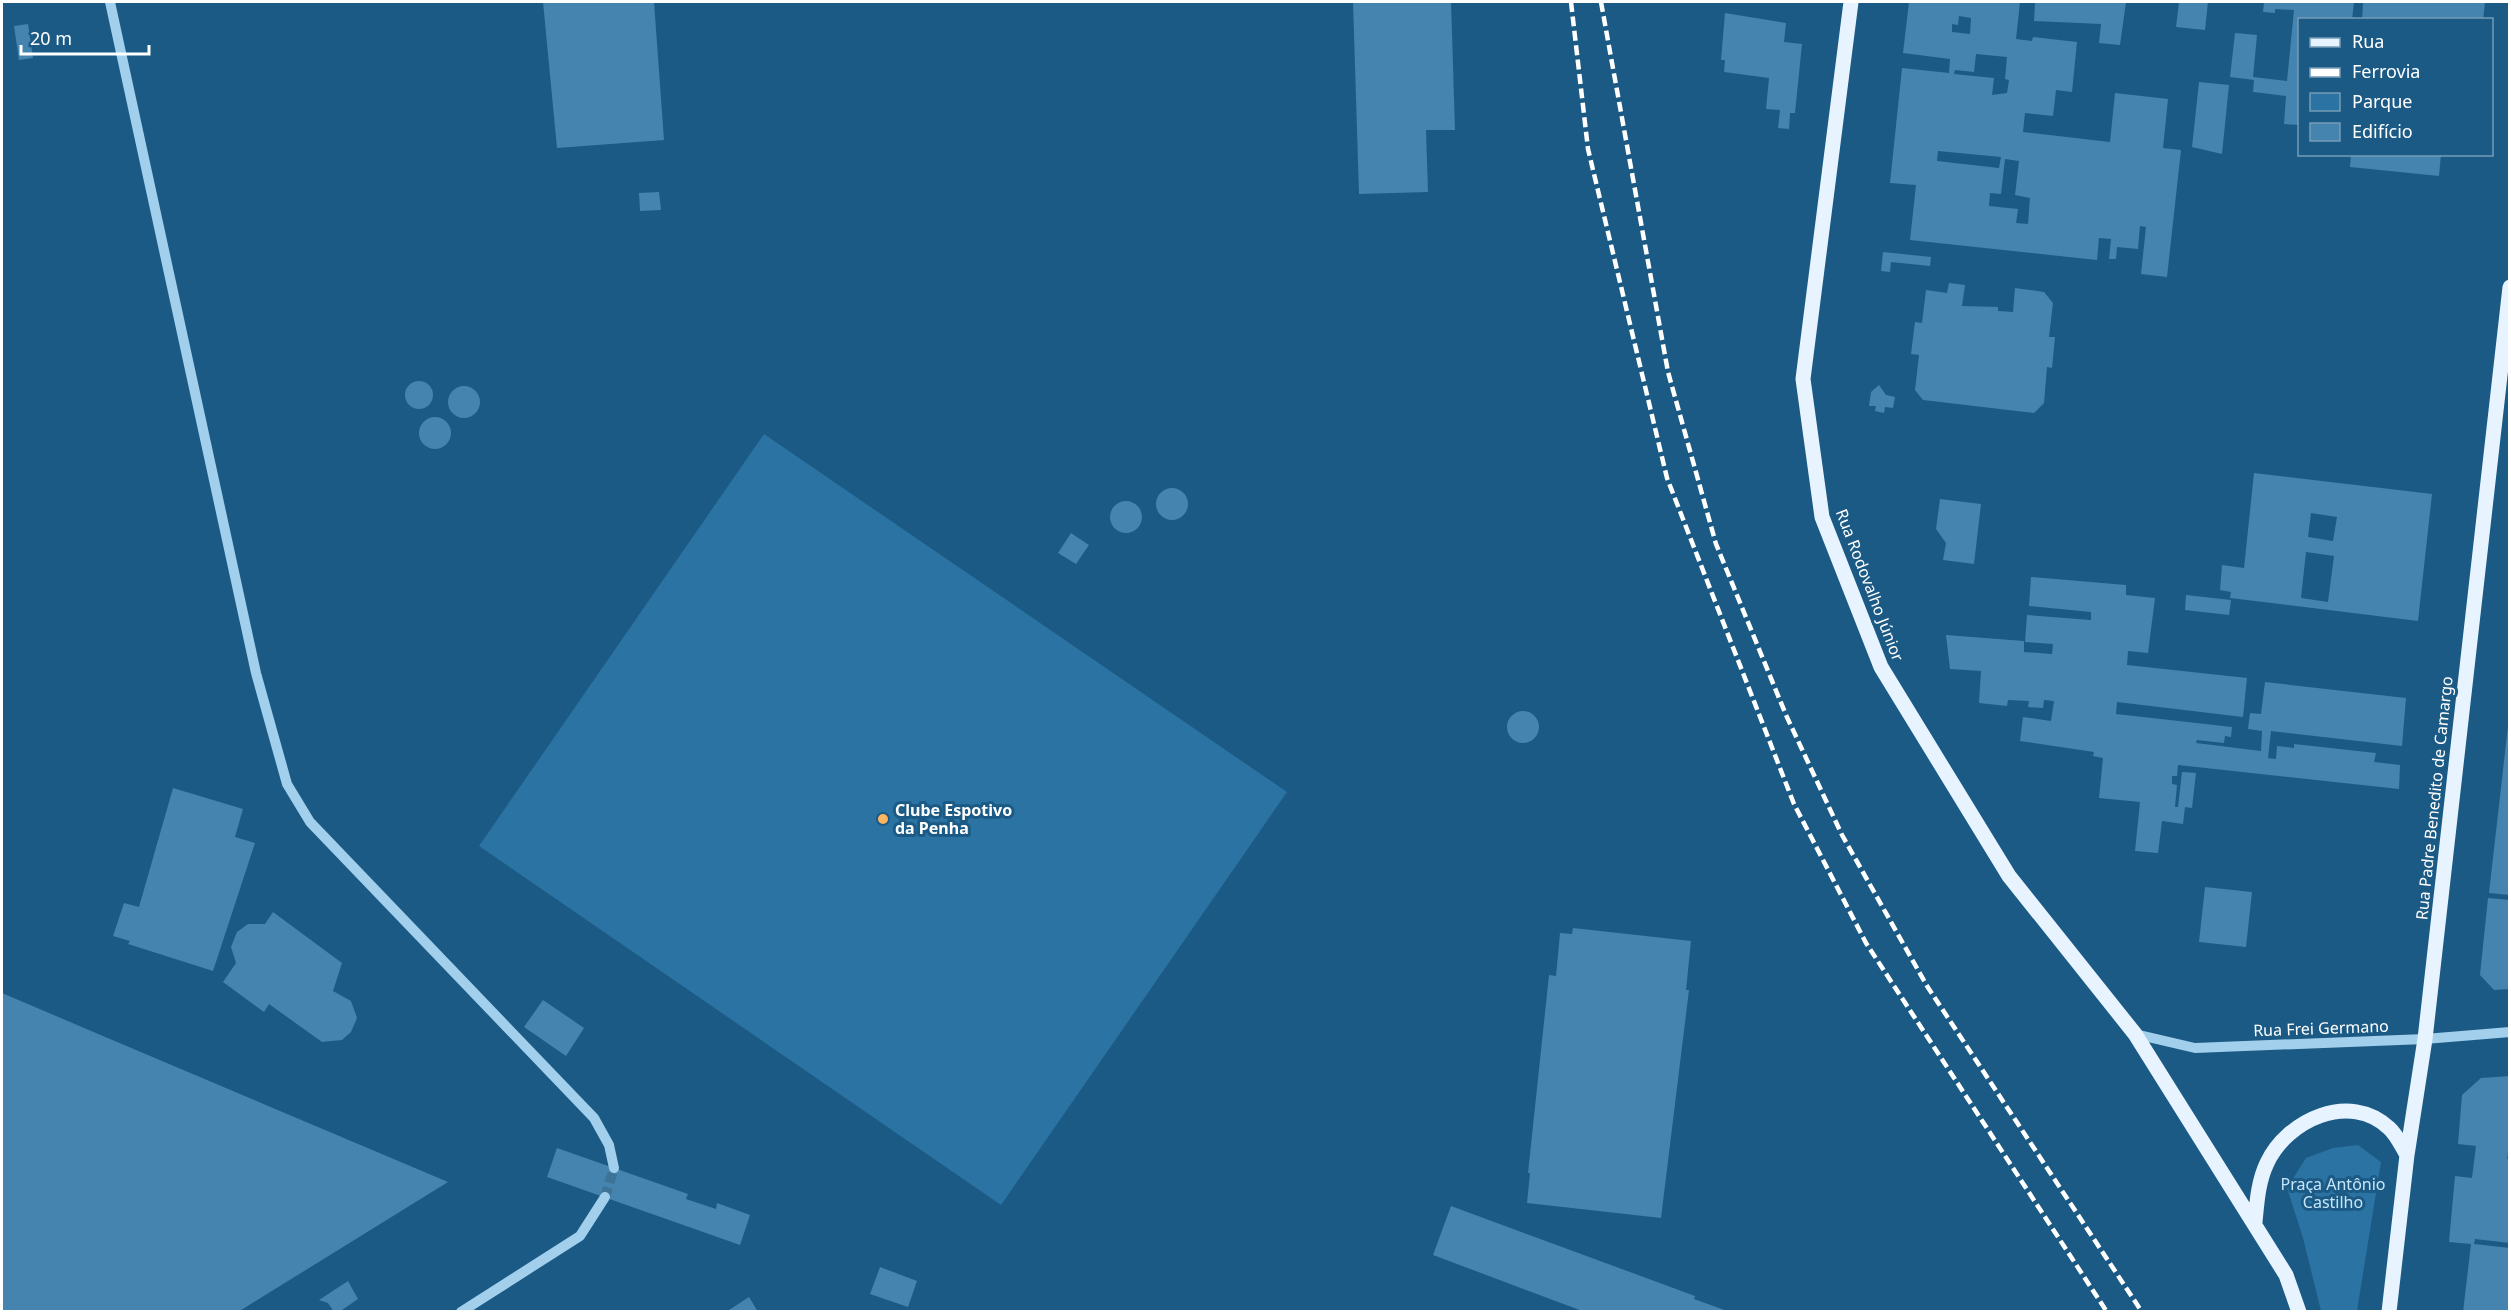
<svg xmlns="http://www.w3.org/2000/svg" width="2511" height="1313" viewBox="0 0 2511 1313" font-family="'Noto Sans',sans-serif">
<rect width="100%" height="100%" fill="#1b5a85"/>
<path fill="#2b73a2" d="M764 434 1287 792 1001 1205 479 846Z
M2358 1145 2381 1162 2357 1311H2321L2303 1238 2287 1188 2306 1158 2333 1148Z"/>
<path fill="#4484af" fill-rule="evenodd" d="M543 2H654L664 140 557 148Z
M1353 2H1451L1455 130H1426L1428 192 1359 194Z
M1909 2H2020L2016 39 2032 41 2033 37 2077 42 2072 92 2056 90 2053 116 2025 113 2023 132 2110 142 2115 93 2168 99 2163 148 2181 150 2167 277 2141 274 2146 227 2140 226 2138 249 2117 247 2116 259H2109L2111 239 2099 238 2097 260 1910 240 1916 185 1890 183 1902 68 1949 73 1950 59 1903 53ZM1959 16 1971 18 1970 34 1952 32V24L1958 25ZM1976 54 2007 57 2005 79 2009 80 2007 93 1992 95 1994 78 1954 74 1955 70 1974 72ZM1938 151 2001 157 1999 168 1937 161ZM2005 159 2019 161 2015 195 2030 198 2028 224 2016 223 2018 209 1989 206 1990 193 2001 194Z
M2035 2H2126L2120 45 2099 43 2101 24 2034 21Z
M2179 2H2208L2205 30 2176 27Z
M2264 2H2354L2352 20H2300V125L2284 124 2286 96 2253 92 2254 80 2230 77 2235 33 2257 35 2253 77 2287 81 2294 10 2275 9V13L2263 12Z
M2363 2H2485L2483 20H2362Z
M1725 13 1786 23 1784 42 1802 44 1795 113H1790L1789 129 1778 128 1780 110 1766 109 1769 78 1724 72 1725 60H1721Z
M28 24 33 58 19 60 14 26Z
M2199 82 2229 85 2222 154 2192 147Z
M2351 154H2441L2439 176 2350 167Z
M659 192 661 210 640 211 639 193Z
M1883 252 1931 257 1930 266 1891 262 1890 272 1881 271Z
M1949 283 1965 285 1962 306 1998 307V311L2013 312 2015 288 2044 292 2053 303 2049 337H2055L2052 368 2047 367 2044 403 2034 413 1923 400 1915 390 1919 355 1911 354 1915 322 1922 323 1926 290 1947 293Z
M405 395a14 14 0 1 1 28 0a14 14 0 1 1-28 0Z
M1879 385 1886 395 1895 397 1893 408 1885 407 1884 413 1875 411 1876 406H1869L1871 392Z
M448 402a16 16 0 1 1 32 0a16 16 0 1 1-32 0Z
M419 433a16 16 0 1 1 32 0a16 16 0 1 1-32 0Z
M2254 473 2432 494 2418 621 2230 598 2231 592 2220 590 2222 565 2244 568ZM2311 513 2337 517 2333 541 2308 537ZM2306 552 2334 556 2328 602 2301 598Z
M1156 504a16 16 0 1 1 32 0a16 16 0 1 1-32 0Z
M1940 499 1981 504 1974 564 1943 560 1946 543 1936 529Z
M1110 517a16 16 0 1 1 32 0a16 16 0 1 1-32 0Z
M1071 533 1089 545 1076 564 1058 553Z
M2031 577 2126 585V595L2155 598 2148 653 2128 651 2127 665 2247 678 2243 717 2117 702 2116 714 2232 727 2231 737 2225 736 2224 743 2197 740 2196 743 2261 751 2262 731 2248 729 2250 713 2261 714 2265 682 2406 698 2402 746 2271 731 2268 758 2276 759 2277 746 2294 748V744L2376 753 2374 762 2400 765 2399 789 2178 765 2177 776H2172V784L2177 785 2175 807H2178L2182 772 2196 773 2192 808 2185 807 2183 824 2162 821 2158 853 2135 851 2140 802 2099 798 2103 758 2093 756 2094 752 2020 741 2023 717 2051 721 2054 701 2044 700 2043 708 2028 707 2029 701 2008 700 2007 706 1979 703 1981 671 1950 669 1946 635 2024 641V652L2052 654 2053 644 2025 642 2027 615 2091 620V612L2029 606Z
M2186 595 2231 600 2229 615 2185 610Z
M1507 727a16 16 0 1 1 32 0a16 16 0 1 1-32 0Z
M2508 726 2510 727V895L2489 893Z
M173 788 243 809 235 837 255 843 213 971 128 944 130 941 113 936 124 903 139 907Z
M2205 887 2252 892 2246 947 2199 942Z
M2488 898 2510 900V989L2494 990 2480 975Z
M273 912 342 963 333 991 351 1001 357 1018 351 1032 342 1040 322 1042 269 1004 264 1012 223 982 236 963 231 947 237 932 248 924H265Z
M1573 928 1691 941 1686 990H1689L1661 1218 1527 1203 1530 1173H1528L1549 975 1556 976 1560 933 1572 934Z
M2 993 110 1039 448 1182 238 1312H2Z
M543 1000 584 1028 566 1056 524 1027Z
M2510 1076V1141L2507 1159H2510V1243L2475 1239 2474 1244 2510 1248V1312H2463L2471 1244 2449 1242 2455 1176 2472 1178 2476 1146 2458 1144 2462 1095 2481 1078Z
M557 1148 688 1194 686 1199 716 1209 717 1203 750 1215 740 1245 547 1177Z
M1451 1206 1695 1296 1694 1299 1730 1312H1585L1433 1255Z
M880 1267 917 1281 908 1307 870 1294Z
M348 1281 358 1299 339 1312H334L328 1303 319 1300Z
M749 1297 758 1312H726Z"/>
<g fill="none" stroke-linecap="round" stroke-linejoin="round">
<path stroke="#3d7397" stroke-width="10" stroke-dasharray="10 5" stroke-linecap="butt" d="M605 1197 614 1168"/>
<path stroke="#a2cfeb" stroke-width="10" d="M110 2 256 673 287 784 310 822 594 1118 609 1145 614 1168
M2135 1034 2195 1048 2425 1039 2510 1032
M461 1312 580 1236 605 1197"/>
<path stroke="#e7f4ff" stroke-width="15" d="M1851 2 1803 379 1822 517 1881 667 2009 876 2135 1034 2286 1275 2299 1312
M2255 1222C2257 1202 2258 1182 2267 1163 2287 1120 2350 1091 2389 1128 2397 1135 2402 1147 2407 1155
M2389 1312 2407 1155 2425 1039 2510 287"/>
<path stroke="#fff" stroke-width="4.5" stroke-dasharray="10 4.5" stroke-linecap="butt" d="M1571 2 1588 149 1667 478 1794 804 1866 943 2107 1312
M1601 2 1668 372 1716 544 1786 715 1842 835 1927 986 2142 1312"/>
</g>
<circle fill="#fdb65e" stroke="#1b5a85" stroke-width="2" cx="883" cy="819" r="6"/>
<g text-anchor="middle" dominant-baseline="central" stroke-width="6" stroke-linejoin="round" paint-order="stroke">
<g font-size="16" fill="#fff" stroke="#1b5a85">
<text transform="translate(1870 585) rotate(69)">Rua Rodovalho Júnior</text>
<text transform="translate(2434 798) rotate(-84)">Rua Padre Benedito de Camargo</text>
<text transform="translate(2321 1028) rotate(-2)">Rua Frei Germano</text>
</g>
<g font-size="16" font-weight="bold" fill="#fff" stroke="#1b5a85" text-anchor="start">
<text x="895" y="810">Clube Espotivo<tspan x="895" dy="18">da Penha</tspan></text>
</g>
<g font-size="16" fill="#c7e5f8" stroke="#1b5a85">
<text x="2333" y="1184">Praça Antônio<tspan x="2333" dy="18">Castilho</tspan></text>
</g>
</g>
<rect width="2511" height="1313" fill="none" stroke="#ffffff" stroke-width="6"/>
<rect x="2298" y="18" width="195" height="138" fill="#1b5a85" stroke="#769cb6" stroke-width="1.5"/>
<rect x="2310" y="38" width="30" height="9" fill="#e7f4ff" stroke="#769cb6" stroke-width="1.5"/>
<text x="2352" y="48" font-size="18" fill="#ffffff">Rua</text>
<rect x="2310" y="68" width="30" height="9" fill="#ffffff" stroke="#769cb6" stroke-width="1.5"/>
<text x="2352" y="78" font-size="18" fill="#ffffff">Ferrovia</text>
<rect x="2310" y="93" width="30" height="18" fill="#2b73a2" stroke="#769cb6" stroke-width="1.5"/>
<text x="2352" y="108" font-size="18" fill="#ffffff">Parque</text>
<rect x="2310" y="123" width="30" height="18" fill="#4484af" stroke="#769cb6" stroke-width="1.5"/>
<text x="2352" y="138" font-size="18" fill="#ffffff">Edifício</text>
<path d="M21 45v9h128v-9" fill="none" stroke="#ffffff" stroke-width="3"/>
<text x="30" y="45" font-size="18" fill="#ffffff" stroke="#1b5a85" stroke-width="4.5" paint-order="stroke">20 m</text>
</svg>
